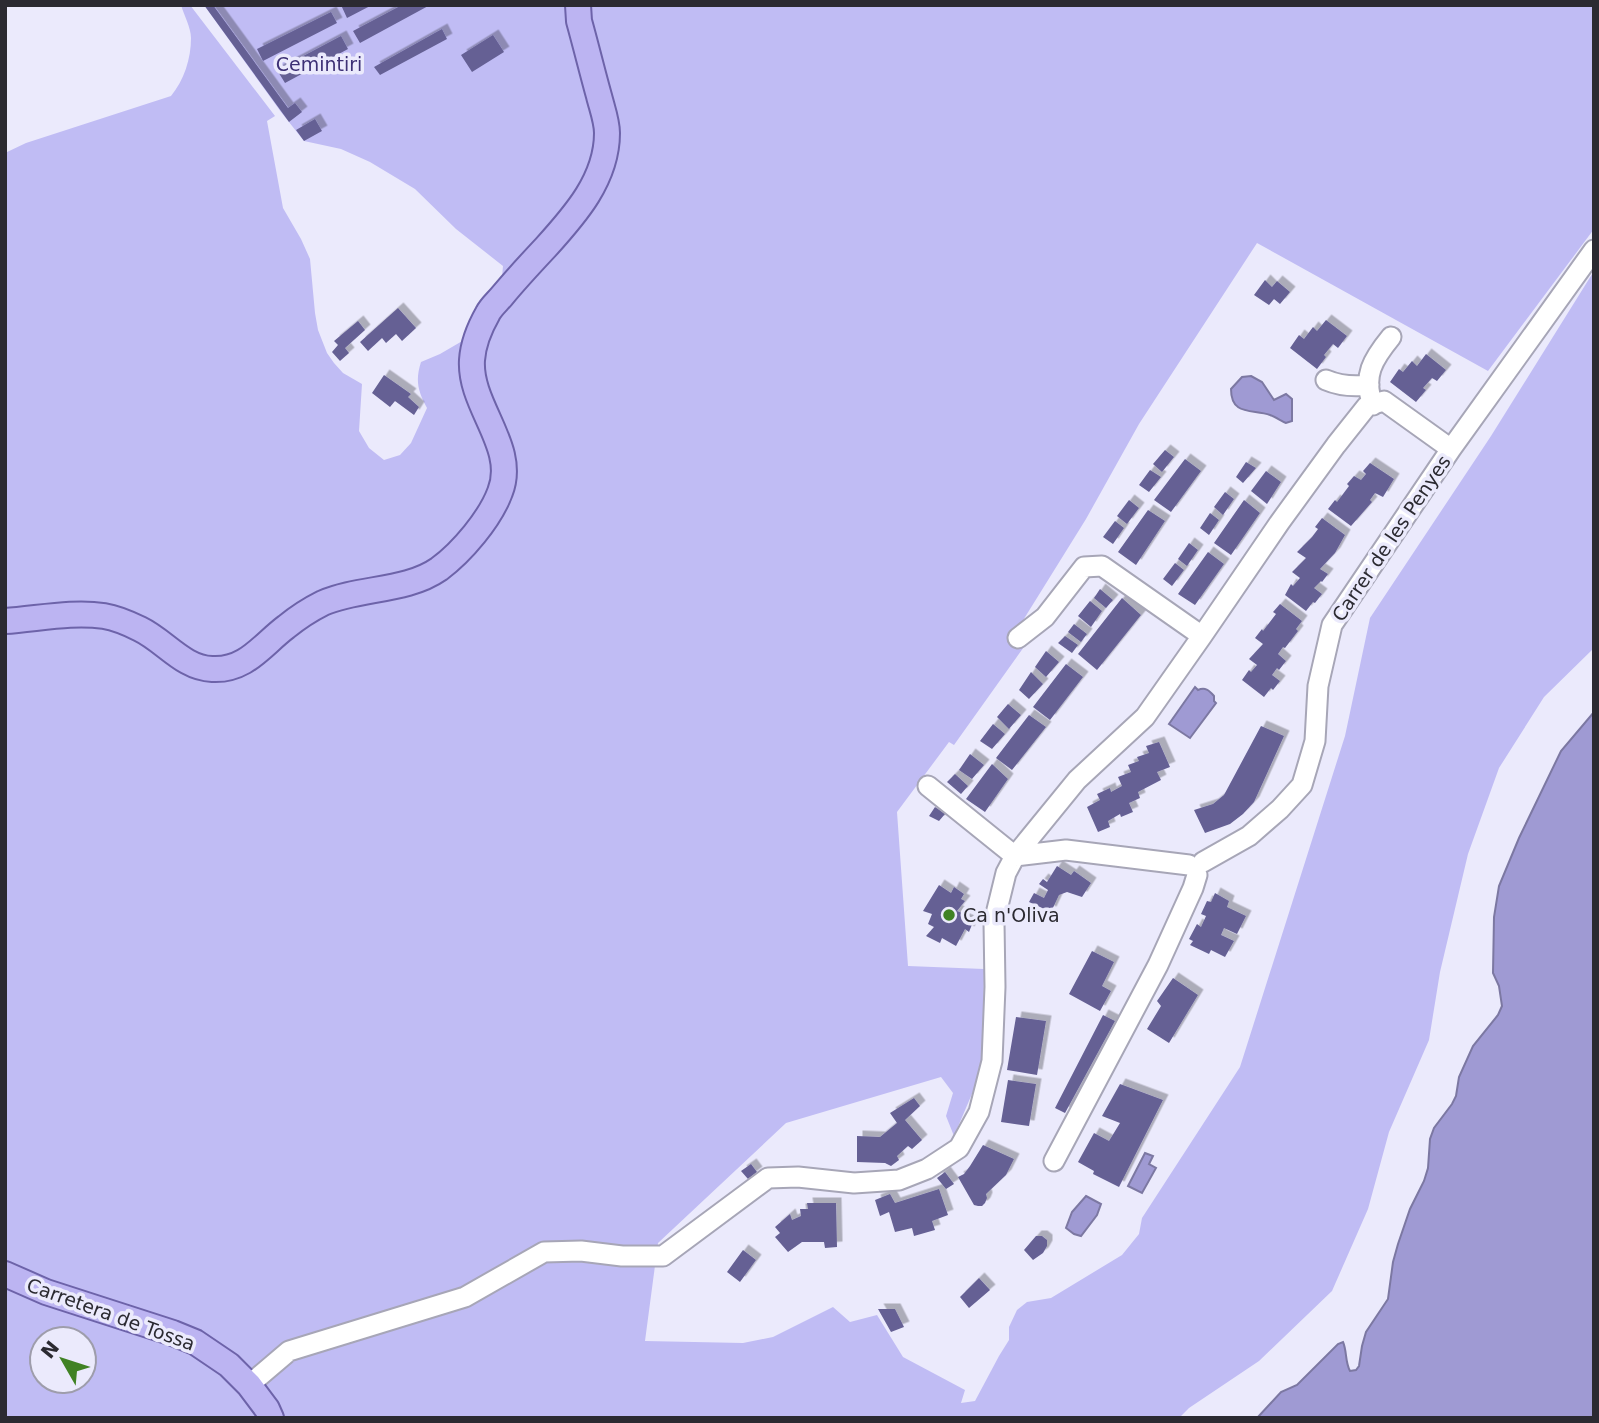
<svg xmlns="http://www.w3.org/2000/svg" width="1599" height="1423" viewBox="0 0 1599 1423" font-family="'DejaVu Sans',sans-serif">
<defs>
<filter id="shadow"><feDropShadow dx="5.5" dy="-5.5" stdDeviation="0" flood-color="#0004"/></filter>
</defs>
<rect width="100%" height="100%" fill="#ebeafc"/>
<path fill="#c0bcf4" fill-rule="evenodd" d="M181 5H190L275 116 267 121 283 208 301 239 310 259 315 313 318 330 327 353 334 363 343 373 362 384 359 431 369 448 384 460 400 455 411 443 427 408C418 391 415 381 421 362L440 354 464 340 502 277 503 266 456 229 415 189 370 162 341 149 304 141 281 112 204 5H1594V229L1488 371 1257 243 1139 424 1086 519 1022 622 1026 644 954 745 949 742 897 812 908 966 984 969 983 1068 954 1136 946 1116 953 1093 941 1077 786 1123 658 1243 645 1341 743 1343 773 1337 833 1307 850 1322 877 1315 903 1357 965 1390 961 1403 975 1401 999 1356 1009 1340V1327L1017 1310 1027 1302 1051 1298 1122 1255 1139 1234 1142 1218 1240 1067 1345 736 1370 618 1491 436 1594 271V648L1544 697 1499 768 1468 854 1440 972 1429 1040 1389 1132 1368 1209 1332 1291 1259 1361 1189 1408 1179 1418H5V153L26 143 171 96C184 80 191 59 191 38 191 28 184 15 181 5ZM42 1339H84V1381H42Z"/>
<path fill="#9f9ad3" stroke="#7c78a2" stroke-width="2" d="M1251 376 1262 382 1274 400 1286 394 1292 399V421L1286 423C1281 421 1276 417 1270 415 1252 409 1231 416 1231 389L1242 377Z
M1195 687 1198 690C1205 687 1209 690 1214 696V701L1216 703 1190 738 1169 724Z
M1594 712V1418H1257L1281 1392 1297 1385 1338 1344 1343 1342C1347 1351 1345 1362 1350 1371L1356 1370 1359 1366 1362 1346 1366 1332 1388 1299 1393 1262 1398 1244 1410 1209 1424 1181 1428 1168 1430 1139 1434 1128 1452 1104 1456 1096 1459 1077 1473 1046 1498 1015 1502 1006 1499 986 1493 973 1494 917 1499 886 1519 838 1561 751Z
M1145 1153 1153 1156 1149 1164 1156 1168 1142 1193 1128 1186Z
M1086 1196 1101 1204 1097 1215 1081 1236 1074 1234 1066 1228 1072 1212Z"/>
<path fill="#656094" filter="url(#shadow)" d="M204 5H213L288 108 295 103 302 112 289 122Z
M341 5H372L347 18Z
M402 5H430L360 43 353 31Z
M331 12 337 23 263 61 257 49Z
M442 29 447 39 380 75 374 67Z
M493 35 504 52 472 72 461 55Z
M341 36 348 49 285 83 277 70Z
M315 119 322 131 304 141 296 130Z
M1265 280 1272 287 1277 281 1290 292 1280 304 1274 299 1269 305 1254 295Z
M398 308 416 328 402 341 396 334 386 343 382 338 368 351 360 342Z
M1326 320 1347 336 1338 348 1333 344 1324 355 1326 357 1317 369 1290 348 1299 335 1304 339 1313 327 1317 331Z
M358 321 365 330 345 348 349 353 340 361 332 352 338 345 334 341Z
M1426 354 1446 370 1437 381 1432 378 1423 388 1426 390 1416 402 1390 382 1399 369 1403 372 1412 361 1417 366Z
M384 375 411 394 408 397 419 407 414 415 395 401 390 407 372 393Z
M1165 450 1174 457 1162 472 1153 464Z
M1185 459 1201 471 1171 512 1154 500Z
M1246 462 1256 468 1243 483 1236 477Z
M1370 463 1394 479 1383 497 1375 493 1370 500 1372 502 1351 526 1328 509 1335 500 1337 502 1349 486 1347 484 1354 476 1361 480 1366 474 1363 471Z
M1150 470 1161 477 1149 492 1139 485Z
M1266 471 1281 482 1267 504 1251 491Z
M1225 492 1234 499 1223 515 1214 507Z
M1129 500 1139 508 1127 524 1117 516Z
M1244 500 1260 513 1231 555 1214 543Z
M1148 510 1165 521 1136 565 1118 552Z
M1210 513 1219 520 1209 535 1200 528Z
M1322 518 1345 535 1335 553 1320 569 1328 574 1322 582 1321 581 1314 588 1322 594 1315 603 1313 602 1306 611 1285 595 1291 584 1293 586 1300 578 1292 572 1306 558 1297 552 1312 537 1318 529 1315 527Z
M1115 521 1124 528 1113 544 1103 537Z
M1189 543 1198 550 1187 566 1178 559Z
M1208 552 1224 564 1195 605 1178 594Z
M1175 563 1184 570 1172 586 1163 579Z
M1100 589 1113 600 1106 608 1094 598Z
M1122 598 1141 615 1097 670 1078 654Z
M1090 601 1102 611 1091 627 1078 616Z
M1280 604 1302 621 1296 629 1298 631 1285 648 1283 647 1278 654 1286 661 1279 670 1277 668 1272 675 1280 681 1273 690 1271 688 1264 697 1242 680 1249 670 1251 672 1257 665 1249 659 1263 644 1255 638 1262 629 1263 631 1276 614 1273 612Z
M1074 624 1087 634 1081 642 1068 632Z
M1065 636 1078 645 1072 653 1058 643Z
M1046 651 1059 662 1046 677 1035 667Z
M1066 664 1083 677 1050 720 1033 707Z
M1031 672 1043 684 1029 699 1019 690Z
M1008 704 1021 715 1009 729 997 717Z
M1029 715 1046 727 1012 770 996 758Z
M993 724 1005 734 992 749 980 741Z
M1261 726 1284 736 1254 802 1243 814 1230 824 1205 833 1194 810 1213 804 1224 795Z
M1159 742 1170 767 1157 772 1161 780 1138 792 1140 798 1129 803 1133 812 1121 817 1120 814 1108 821 1110 827 1098 832 1087 807 1100 800 1097 794 1110 788 1111 792 1122 786 1118 777 1131 772 1128 765 1139 761 1137 757 1149 753 1146 746Z
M970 754 984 765 972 779 959 770Z
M992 764 1008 779 985 812 966 799Z
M955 774 968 786 961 794 947 782Z
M935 807 945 814 939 821 929 816Z
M1057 866 1071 875 1074 871 1091 883 1082 897 1067 892 1059 895 1051 912 1029 902 1034 893 1044 898 1048 890 1039 884 1043 879 1047 882Z
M939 885 951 893 954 887 964 894 961 899 965 901 957 911 967 915 964 919 973 922 969 932 965 929 956 946 942 938 940 943 926 936 934 927 928 924 932 914 923 911Z
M1215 893 1229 901 1227 907 1246 916 1237 934 1224 928 1221 935 1234 941 1225 957 1211 950 1209 954 1190 945 1193 941 1189 939 1197 924 1201 927 1206 916 1201 914 1207 901 1211 902Z
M1092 951 1114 962 1102 986 1111 991 1100 1011 1069 994Z
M1173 978 1198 995 1169 1043 1147 1029 1161 1006 1157 1001Z
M1103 1015 1115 1021 1065 1113 1055 1108Z
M1016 1017 1046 1021 1037 1075 1007 1070Z
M1008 1080 1036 1084 1029 1126 1001 1122Z
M1120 1084 1163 1100 1119 1187 1093 1174 1094 1171 1078 1162 1094 1133 1109 1141 1120 1123 1102 1116Z
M914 1098 920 1106 905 1120 922 1140 912 1149 908 1146 897 1156 899 1160 891 1166 885 1163 857 1162V1136L880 1137 897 1123 890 1113Z
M983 1145 1014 1159 1006 1175 986 1194 987 1198 985 1203 982 1206H978L974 1205 958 1177 964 1174 970 1166Z
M751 1164 757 1172 748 1179 741 1171Z
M945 1172 954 1184 946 1189 937 1178Z
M939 1189 948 1215 932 1221 935 1230 914 1236 912 1228 895 1232 889 1212 880 1216 875 1200 890 1194 895 1203Z
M807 1203H836L837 1247 825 1248 824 1242H802L788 1252 775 1237 780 1233 775 1227 790 1214 792 1220 801 1216 800 1209H808Z
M1036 1236H1042L1047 1240V1246L1043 1253 1033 1260 1024 1250Z
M743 1250 756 1260 740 1282 727 1272Z
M979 1278 990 1290 969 1308 960 1297Z
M878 1309H895L904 1327 891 1332Z"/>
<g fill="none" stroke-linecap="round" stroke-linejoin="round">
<g stroke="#a7a6b7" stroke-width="23">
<path id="minor" d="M1326 380C1340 386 1353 387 1369 385
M1373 405C1362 376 1373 359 1391 337
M1018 638 1045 617 1084 567 1102 566 1202 636
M928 786 1015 856
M1015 856 1066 850 1189 865
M1203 862 1249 836 1280 809 1302 785 1315 741 1318 686 1332 625 1451 449 1594 250
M1054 1161 1158 965 1193 888 1197 875
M249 1385 289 1351 465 1297 544 1252 581 1251 622 1256H663L768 1178 798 1177 854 1183 899 1180 927 1169 959 1148 979 1112 992 1061 995 987 994 922 1006 873 1015 856 1077 780 1145 717 1202 636 1280 522 1336 445 1367 406 1384 401 1451 449"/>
</g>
<g stroke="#6d63a9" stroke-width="28">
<path id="major" d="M5 621C37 619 72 611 104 616 116 618 130 624 140 629 165 641 183 668 212 669 246 671 262 645 286 627 297 618 311 609 323 603 360 587 406 592 439 569 462 552 490 519 500 492 518 447 469 406 472 360 473 345 480 327 488 313 491 307 497 302 502 296 516 279 531 263 546 247 575 215 607 179 607 133 607 121 602 108 599 96 592 71 586 46 579 21L578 5
M5 1274 46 1292 173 1333 195 1342 229 1365 249 1385 267 1409 271 1418"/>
</g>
<use href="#minor" stroke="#fff" stroke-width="19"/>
<use href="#major" stroke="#bcb4f2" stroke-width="24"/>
</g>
<circle fill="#408224" stroke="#ebeafc" stroke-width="2.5" cx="949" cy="915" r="7"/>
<g text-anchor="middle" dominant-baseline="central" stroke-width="7" stroke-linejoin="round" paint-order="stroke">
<g font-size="19" fill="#3d3075" stroke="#ebeafc">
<text x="319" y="64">Cemintiri</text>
</g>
<g font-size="19" fill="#2b2a31" stroke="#ebeafc">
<text transform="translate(1391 538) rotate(-56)">Carrer de les Penyes</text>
<text transform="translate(111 1314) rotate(20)">Carretera de Tossa</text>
</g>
<g font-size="19" fill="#2b2a31" stroke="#ebeafc" text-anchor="start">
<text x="963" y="915">Ca n'Oliva</text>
</g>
</g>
<rect width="1599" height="1423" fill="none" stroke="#2b2a31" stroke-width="14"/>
<g transform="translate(63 1360) rotate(309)"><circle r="33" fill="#ebeafc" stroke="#9e9dab" stroke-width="2"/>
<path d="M0-5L12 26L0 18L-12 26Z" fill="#408224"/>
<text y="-10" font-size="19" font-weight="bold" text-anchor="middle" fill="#2b2a31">N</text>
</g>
</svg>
